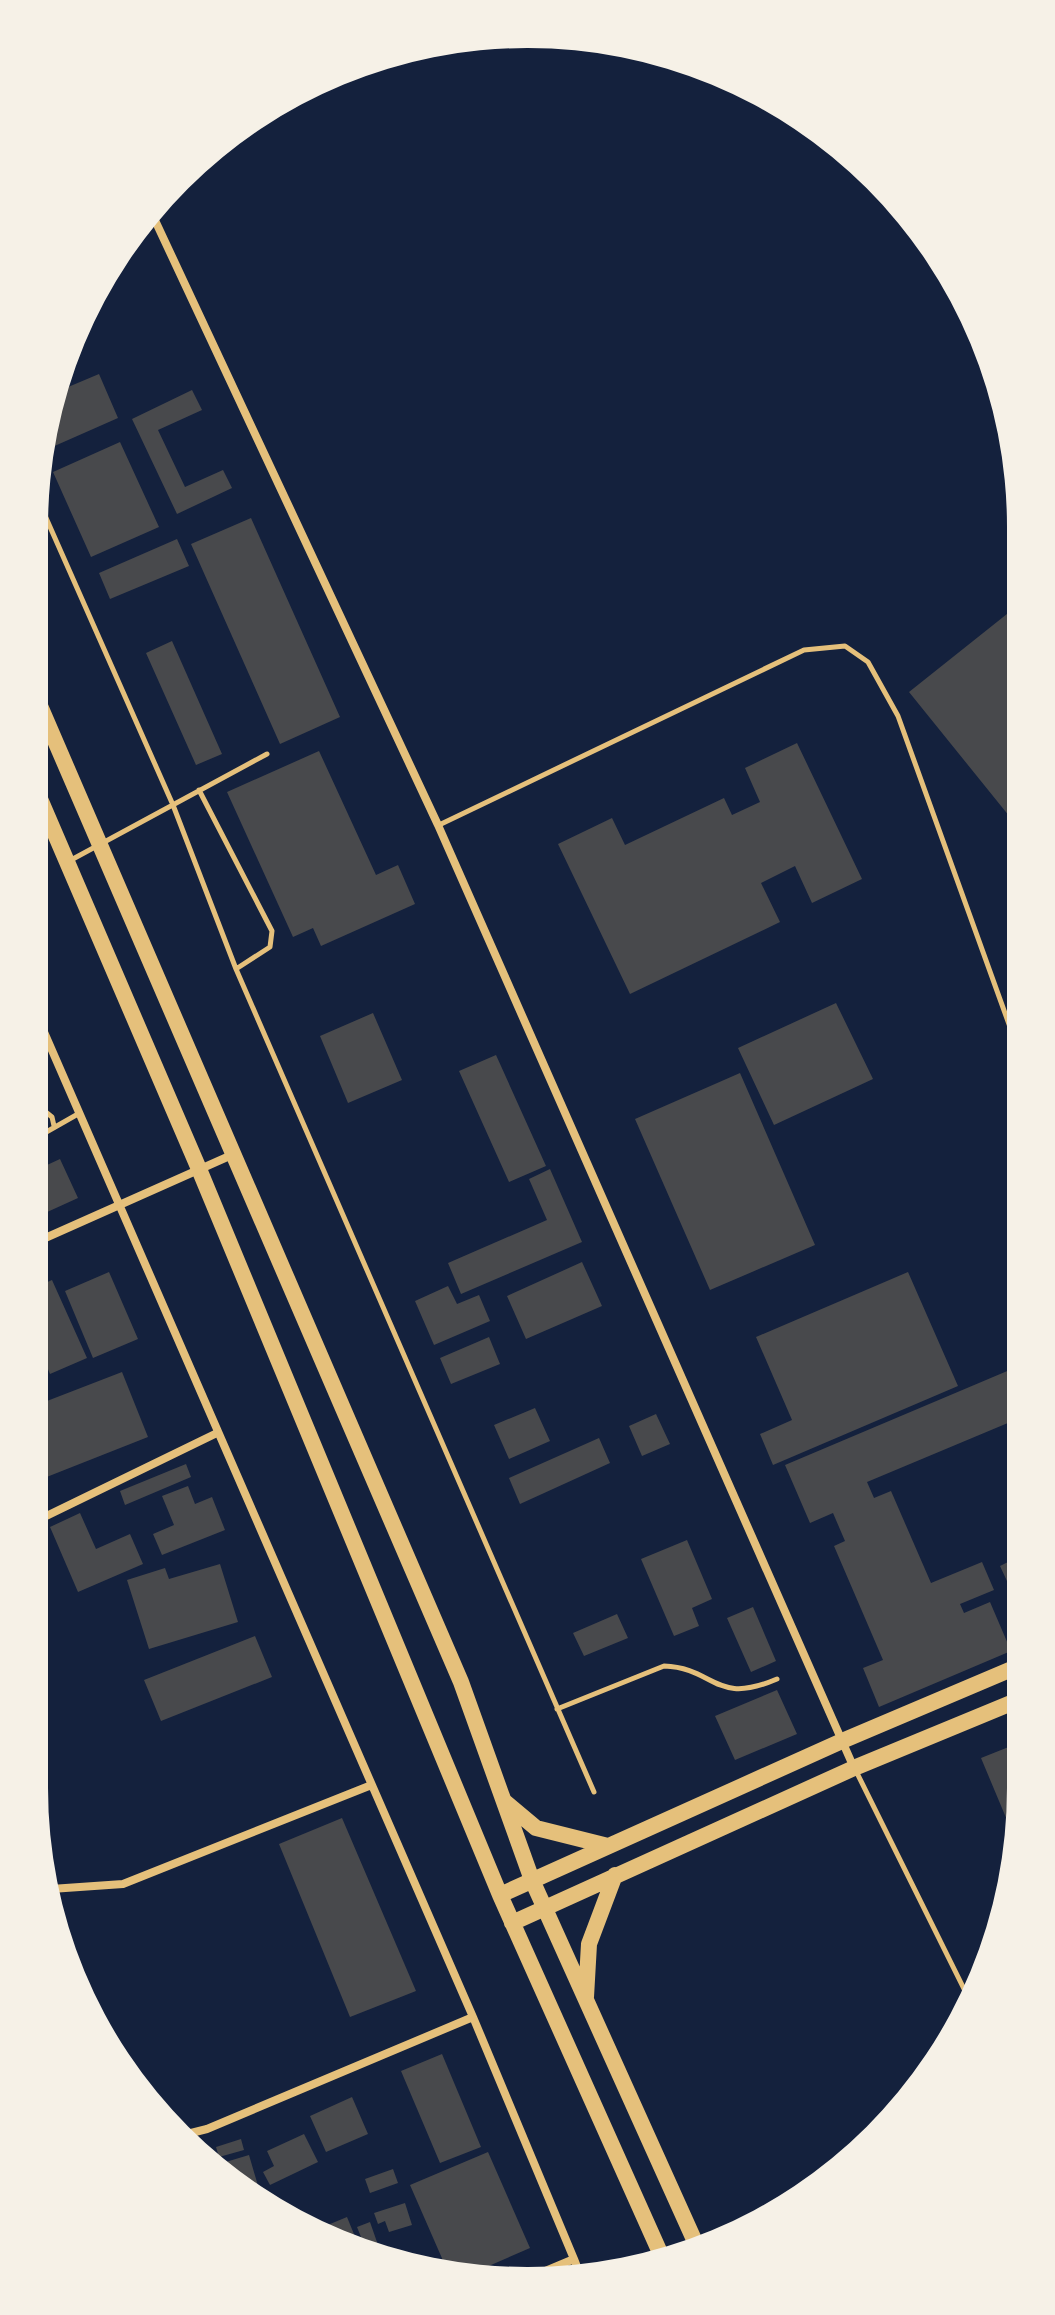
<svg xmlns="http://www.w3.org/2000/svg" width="1055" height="2315" viewBox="0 0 1055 2315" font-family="'PT Sans',sans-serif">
<rect width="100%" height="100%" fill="#14213d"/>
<path fill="#48494c" d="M99 374 118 418 50 448 61 390Z
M192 390 202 410 158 430 185 487 223 470 232 488 177 514 132 419Z
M120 442 159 527 91 557 53 472Z
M251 518 340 717 280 744 191 544Z
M177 539 189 566 110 599 99 573Z
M1017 606 1018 827 909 692Z
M172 641 222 754 196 765 146 653Z
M797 743 862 879 812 903 795 866 761 883 780 922 630 994 558 844 612 818 625 845 724 798 732 815 760 802 745 768Z
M319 751 376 875 398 865 415 904 321 946 313 928 293 937 227 792Z
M836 1003 873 1079 774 1125 738 1048Z
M373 1013 402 1080 348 1103 320 1036Z
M496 1055 546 1166 509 1182 459 1071Z
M740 1073 815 1245 710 1290 635 1119Z
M60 1159 78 1198 34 1218V1171Z
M550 1169 582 1242 461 1294 448 1263 547 1220 529 1179Z
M582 1262 602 1306 526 1339 507 1296Z
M109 1272 138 1339 93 1358 65 1291Z
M908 1272 958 1386 773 1465 760 1434 792 1420 756 1337Z
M52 1280 87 1358 50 1374 34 1336V1288Z
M448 1286 457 1304 479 1295 490 1321 434 1345 415 1301Z
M489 1337 500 1364 451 1384 440 1358Z
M1012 1369 1020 1386V1418L867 1482 874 1498 891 1491 931 1583 982 1562 994 1590 960 1604 964 1613 990 1602 1011 1651 879 1707 863 1668 883 1660 834 1546 845 1541 833 1513 810 1523 785 1465Z
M122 1372 148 1437 34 1482V1406Z
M535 1408 550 1441 509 1459 494 1425Z
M656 1414 670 1444 642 1456 629 1426Z
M599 1438 610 1463 520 1504 509 1478Z
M186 1464 191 1477 125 1505 120 1491Z
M188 1486 195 1504 212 1497 225 1530 162 1555 153 1534 174 1525 162 1496Z
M80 1513 96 1549 130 1534 143 1564 78 1592 50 1527Z
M687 1540 712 1599 692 1608 699 1626 674 1636 641 1559Z
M1020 1556V1609L1000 1566Z
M220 1564 238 1622 149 1649 127 1580 165 1568 169 1579Z
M753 1607 776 1661 751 1672 727 1618Z
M617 1614 628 1638 584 1656 573 1633Z
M255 1636 272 1677 161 1721 144 1680Z
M777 1690 797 1734 735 1760 715 1716Z
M1021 1742V1788L1012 1832 981 1758Z
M342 1818 416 1991 350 2017 279 1844Z
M442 2054 481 2147 440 2163 401 2071Z
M352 2097 368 2134 326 2152 310 2116Z
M304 2134 318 2162 270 2185 263 2172 274 2166 267 2151Z
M241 2139 244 2150 219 2157 216 2147Z
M488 2152 530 2248 475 2272H448L410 2185Z
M249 2155 261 2196 259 2197 219 2164Z
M393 2169 398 2183 370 2193 365 2179Z
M405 2203 412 2225 389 2232 385 2221 378 2224 374 2213Z
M347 2217 358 2244 318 2229Z
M370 2222 378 2245 370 2248 365 2247 357 2227Z"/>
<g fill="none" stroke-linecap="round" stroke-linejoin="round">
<path stroke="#e5c07b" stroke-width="5" d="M39 502 173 805 236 969 594 1792
M199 790 272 931 270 947 236 969
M439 825 804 650 845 646 868 662 898 716 1019 1052
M71 860 267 754
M34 1111 42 1109 52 1117 54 1126
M34 1139 78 1114
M557 1709 664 1666C716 1668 714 1706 777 1679
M856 1771 969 1999"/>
<path stroke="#e5c07b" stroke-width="8" d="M153 216 438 825 854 1768
M34 1009 473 2017 574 2259
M34 1243 234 1154
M34 1522 217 1433
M51 1889 123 1884 369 1786
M183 2135 207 2129 473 2017
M543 2272 574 2259 579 2272"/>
<path stroke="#e5c07b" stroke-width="16" d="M34 692 461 1682 532 1880 696 2244
M34 785 199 1169 500 1895 662 2257
M505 1802 536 1828 608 1846
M500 1895 842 1741 1021 1665
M512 1923 854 1768 1021 1699
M586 1997 589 1944 615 1875"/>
</g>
<path d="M0 0H1055V2315H0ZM527 48H528A479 479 0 0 1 1007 527V1788A479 479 0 0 1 528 2267H527A479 479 0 0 1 48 1788V527A479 479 0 0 1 527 48Z" fill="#f6f1e7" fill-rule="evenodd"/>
</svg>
